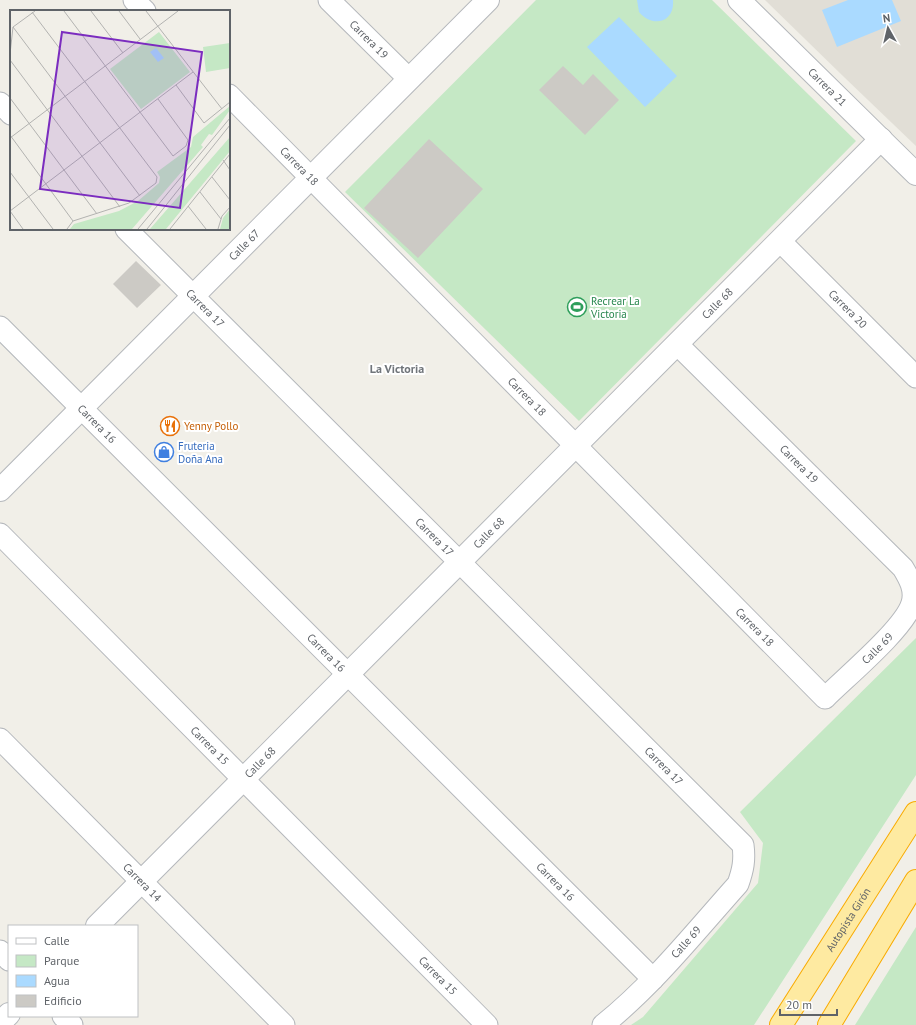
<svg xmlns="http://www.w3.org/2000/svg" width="916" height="1025" viewBox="0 0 916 1025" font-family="'PT Sans',sans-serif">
<rect width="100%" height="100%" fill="#f1efe8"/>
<path fill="#e1ded6" d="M765 0H916V146L844 77Z"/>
<path fill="#c5e8c5" d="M536 0H712L856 141 579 421 345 192Z
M916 638V775L754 1025H631L643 1017 758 883 763 843 740 812Z
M916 927V1025H855Z"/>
<path fill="#aadaff" d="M637 0H673C675 23 652 28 639 12Z
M848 0H892L901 21 837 47 822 10Z
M619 17 677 76 645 107 587 47Z"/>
<path fill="#cccac5" d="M563 66 583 85 593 74 619 100 585 135 539 90Z
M429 139 483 189 418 258 364 208Z
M136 261 161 285 137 308 113 284Z"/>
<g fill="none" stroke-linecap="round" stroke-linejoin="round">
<g stroke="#b5b8bc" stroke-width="23">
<g id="minor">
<path d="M134 0 145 11"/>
<path id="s1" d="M329 0 409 79"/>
<path id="s2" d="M229 95 825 698C846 677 905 628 912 603 916 590 909 578 903 568L677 344"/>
<path d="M0 103 11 114"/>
<path id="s3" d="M126 229 743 845C745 860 743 870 738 884 695 932 654 984 603 1025"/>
<path id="s4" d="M780 241 916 377"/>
<path id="s5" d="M0 327 653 979"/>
<path id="s6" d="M0 534 487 1025"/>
<path id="s7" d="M0 739 284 1025"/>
<path d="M0 951 9 960"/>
<path d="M63 1016 72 1025"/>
</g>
</g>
<g stroke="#b5b8bc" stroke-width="24">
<g id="tertiary">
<path id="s8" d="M739 0 916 174"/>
<path id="s9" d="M0 490 488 0"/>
<path id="s10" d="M97 926 881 139"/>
<path d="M0 1023 9 1014"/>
</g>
</g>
<g stroke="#f9ab00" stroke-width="24">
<g id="trunk">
<path id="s11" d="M781 1025 916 813"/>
<path d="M829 1025 916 881"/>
</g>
</g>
<use href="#minor" stroke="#fff" stroke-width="21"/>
<use href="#tertiary" stroke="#fff" stroke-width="22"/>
<use href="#trunk" stroke="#feeaa1" stroke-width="22"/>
</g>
<defs>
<g id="stadium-ring" transform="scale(1)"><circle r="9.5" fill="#fff" stroke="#2e9e5b" stroke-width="1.5"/><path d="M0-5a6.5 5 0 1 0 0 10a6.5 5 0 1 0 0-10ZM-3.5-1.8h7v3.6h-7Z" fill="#2e9e5b"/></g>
<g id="restaurant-ring" transform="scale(1)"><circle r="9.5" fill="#fff" stroke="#e8710a" stroke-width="1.5"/><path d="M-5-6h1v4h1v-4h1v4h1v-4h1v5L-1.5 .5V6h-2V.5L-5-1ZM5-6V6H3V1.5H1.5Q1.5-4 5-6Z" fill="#e8710a"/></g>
<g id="shop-ring" transform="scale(1)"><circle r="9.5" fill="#fff" stroke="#3f7fe0" stroke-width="1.5"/><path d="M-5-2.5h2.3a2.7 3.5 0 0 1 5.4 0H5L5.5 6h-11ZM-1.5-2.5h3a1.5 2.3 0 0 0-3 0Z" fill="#3f7fe0"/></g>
</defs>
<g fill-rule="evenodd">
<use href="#stadium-ring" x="577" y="307"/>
<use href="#restaurant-ring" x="170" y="426"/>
<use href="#shop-ring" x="164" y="452"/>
</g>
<g text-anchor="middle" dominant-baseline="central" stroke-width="4" stroke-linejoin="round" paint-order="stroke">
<g font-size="11" fill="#5f6368" stroke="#fff">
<text stroke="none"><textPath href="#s1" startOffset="56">Carrera 19</textPath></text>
<text stroke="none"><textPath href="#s8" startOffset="124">Carrera 21</textPath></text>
<text stroke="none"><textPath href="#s2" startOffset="100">Carrera 18</textPath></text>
<text stroke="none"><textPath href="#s9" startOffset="346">Calle 67</textPath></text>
<text stroke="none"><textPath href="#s10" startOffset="879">Calle 68</textPath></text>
<text stroke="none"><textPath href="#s3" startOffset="112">Carrera 17</textPath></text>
<text stroke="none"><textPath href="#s4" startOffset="96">Carrera 20</textPath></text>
<text stroke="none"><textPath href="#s2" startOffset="424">Carrera 18</textPath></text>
<text stroke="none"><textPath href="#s5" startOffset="137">Carrera 16</textPath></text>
<text transform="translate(799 464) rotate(45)">Carrera 19</text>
<text stroke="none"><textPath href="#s10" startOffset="555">Calle 68</textPath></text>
<text stroke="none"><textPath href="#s3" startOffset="436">Carrera 17</textPath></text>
<text stroke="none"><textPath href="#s2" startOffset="748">Carrera 18</textPath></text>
<text stroke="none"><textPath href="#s2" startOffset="920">Calle 69</textPath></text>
<text stroke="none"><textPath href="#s5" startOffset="461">Carrera 16</textPath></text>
<text stroke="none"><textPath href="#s6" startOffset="298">Carrera 15</textPath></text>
<text stroke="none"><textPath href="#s10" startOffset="231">Calle 68</textPath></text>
<text stroke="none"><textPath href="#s3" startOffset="760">Carrera 17</textPath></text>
<text stroke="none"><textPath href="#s7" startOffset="202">Carrera 14</textPath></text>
<text stroke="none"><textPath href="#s5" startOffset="785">Carrera 16</textPath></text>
<text stroke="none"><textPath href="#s11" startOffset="125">Autopista Girón</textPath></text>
<text transform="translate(686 942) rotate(-48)">Calle 69</text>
<text stroke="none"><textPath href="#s6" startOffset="622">Carrera 15</textPath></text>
</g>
<g font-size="11" fill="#27864d" stroke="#fff" text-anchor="start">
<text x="591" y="301">Recrear La<tspan x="591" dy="13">Victoria</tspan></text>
</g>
<g font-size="11" fill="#c56008" stroke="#fff" text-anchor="start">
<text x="184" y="426">Yenny Pollo</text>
</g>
<g font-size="11" fill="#366cbe" stroke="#fff" text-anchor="start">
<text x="178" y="446">Fruteria<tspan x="178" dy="13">Doña Ana</tspan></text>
</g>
<g font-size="12" font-weight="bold" fill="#70757a" stroke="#fff">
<text x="397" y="368">La Victoria</text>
</g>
</g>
<g transform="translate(10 10)">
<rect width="220" height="220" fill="#f1efe8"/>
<path d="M149 22 180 62 131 99 100 59ZM220 33V58L196 62 193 37ZM220 96V100L202 125 199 124 191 135 193 137 122 219H60L64 214 109 201 128 191 149 173 150 167 147 162 181 137 183 127ZM220 127V141L156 219H140ZM220 199V219H210L213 208Z" fill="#c5e8c5"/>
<path d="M146 38 154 48 148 52 140 42Z" fill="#aadaff"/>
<path fill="none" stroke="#b3b3b1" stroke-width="1" d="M54 1 163 146 176 136 178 130 148 89M81 1 113 43M109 1 130 29M136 1 212 99M22 2 147 167 146 173 119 193 63 211 57 219M3 17 130 186M0 44 3 17 25 1M0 50 110 197M166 75 194 113 220 92M0 88 87 204M0 125 63 211M0 128 168 1M213 150 220 160M0 162 43 219M202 167 220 190M190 182 211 209M178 196 196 219M0 201 183 62M0 201 13 219M128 219 220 108M137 219 220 115M160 219 220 144M208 219 212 206 220 197"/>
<path fill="#7b2cbf" fill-opacity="0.15" stroke="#7b2cbf" stroke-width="2" d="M52 22 192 42 170 198 30 179Z"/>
<rect width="220" height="220" fill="none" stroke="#5f6368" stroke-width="2"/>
</g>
<rect x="8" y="925" width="130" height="92" fill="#ffffff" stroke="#bfc1c3"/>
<rect x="16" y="938" width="20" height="6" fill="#ffffff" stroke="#bfc1c3"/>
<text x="44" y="945" font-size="12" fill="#5f6368">Calle</text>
<rect x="16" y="955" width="20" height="12" fill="#c5e8c5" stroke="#bfc1c3"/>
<text x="44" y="965" font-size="12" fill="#5f6368">Parque</text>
<rect x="16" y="975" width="20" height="12" fill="#aadaff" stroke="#bfc1c3"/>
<text x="44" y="985" font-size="12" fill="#5f6368">Agua</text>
<rect x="16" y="995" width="20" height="12" fill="#cccac5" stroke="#bfc1c3"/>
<text x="44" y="1005" font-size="12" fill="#5f6368">Edificio</text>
<g transform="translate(888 28) rotate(352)" stroke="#ffffff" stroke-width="3" paint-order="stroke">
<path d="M0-3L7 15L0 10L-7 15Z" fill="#5f6368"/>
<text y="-6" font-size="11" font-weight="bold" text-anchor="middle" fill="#5f6368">N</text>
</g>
<path d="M780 1009v6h57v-6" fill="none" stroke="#5f6368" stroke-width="2"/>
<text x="786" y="1009" font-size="12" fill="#5f6368" stroke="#ffffff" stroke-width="3" paint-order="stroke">20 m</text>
</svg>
